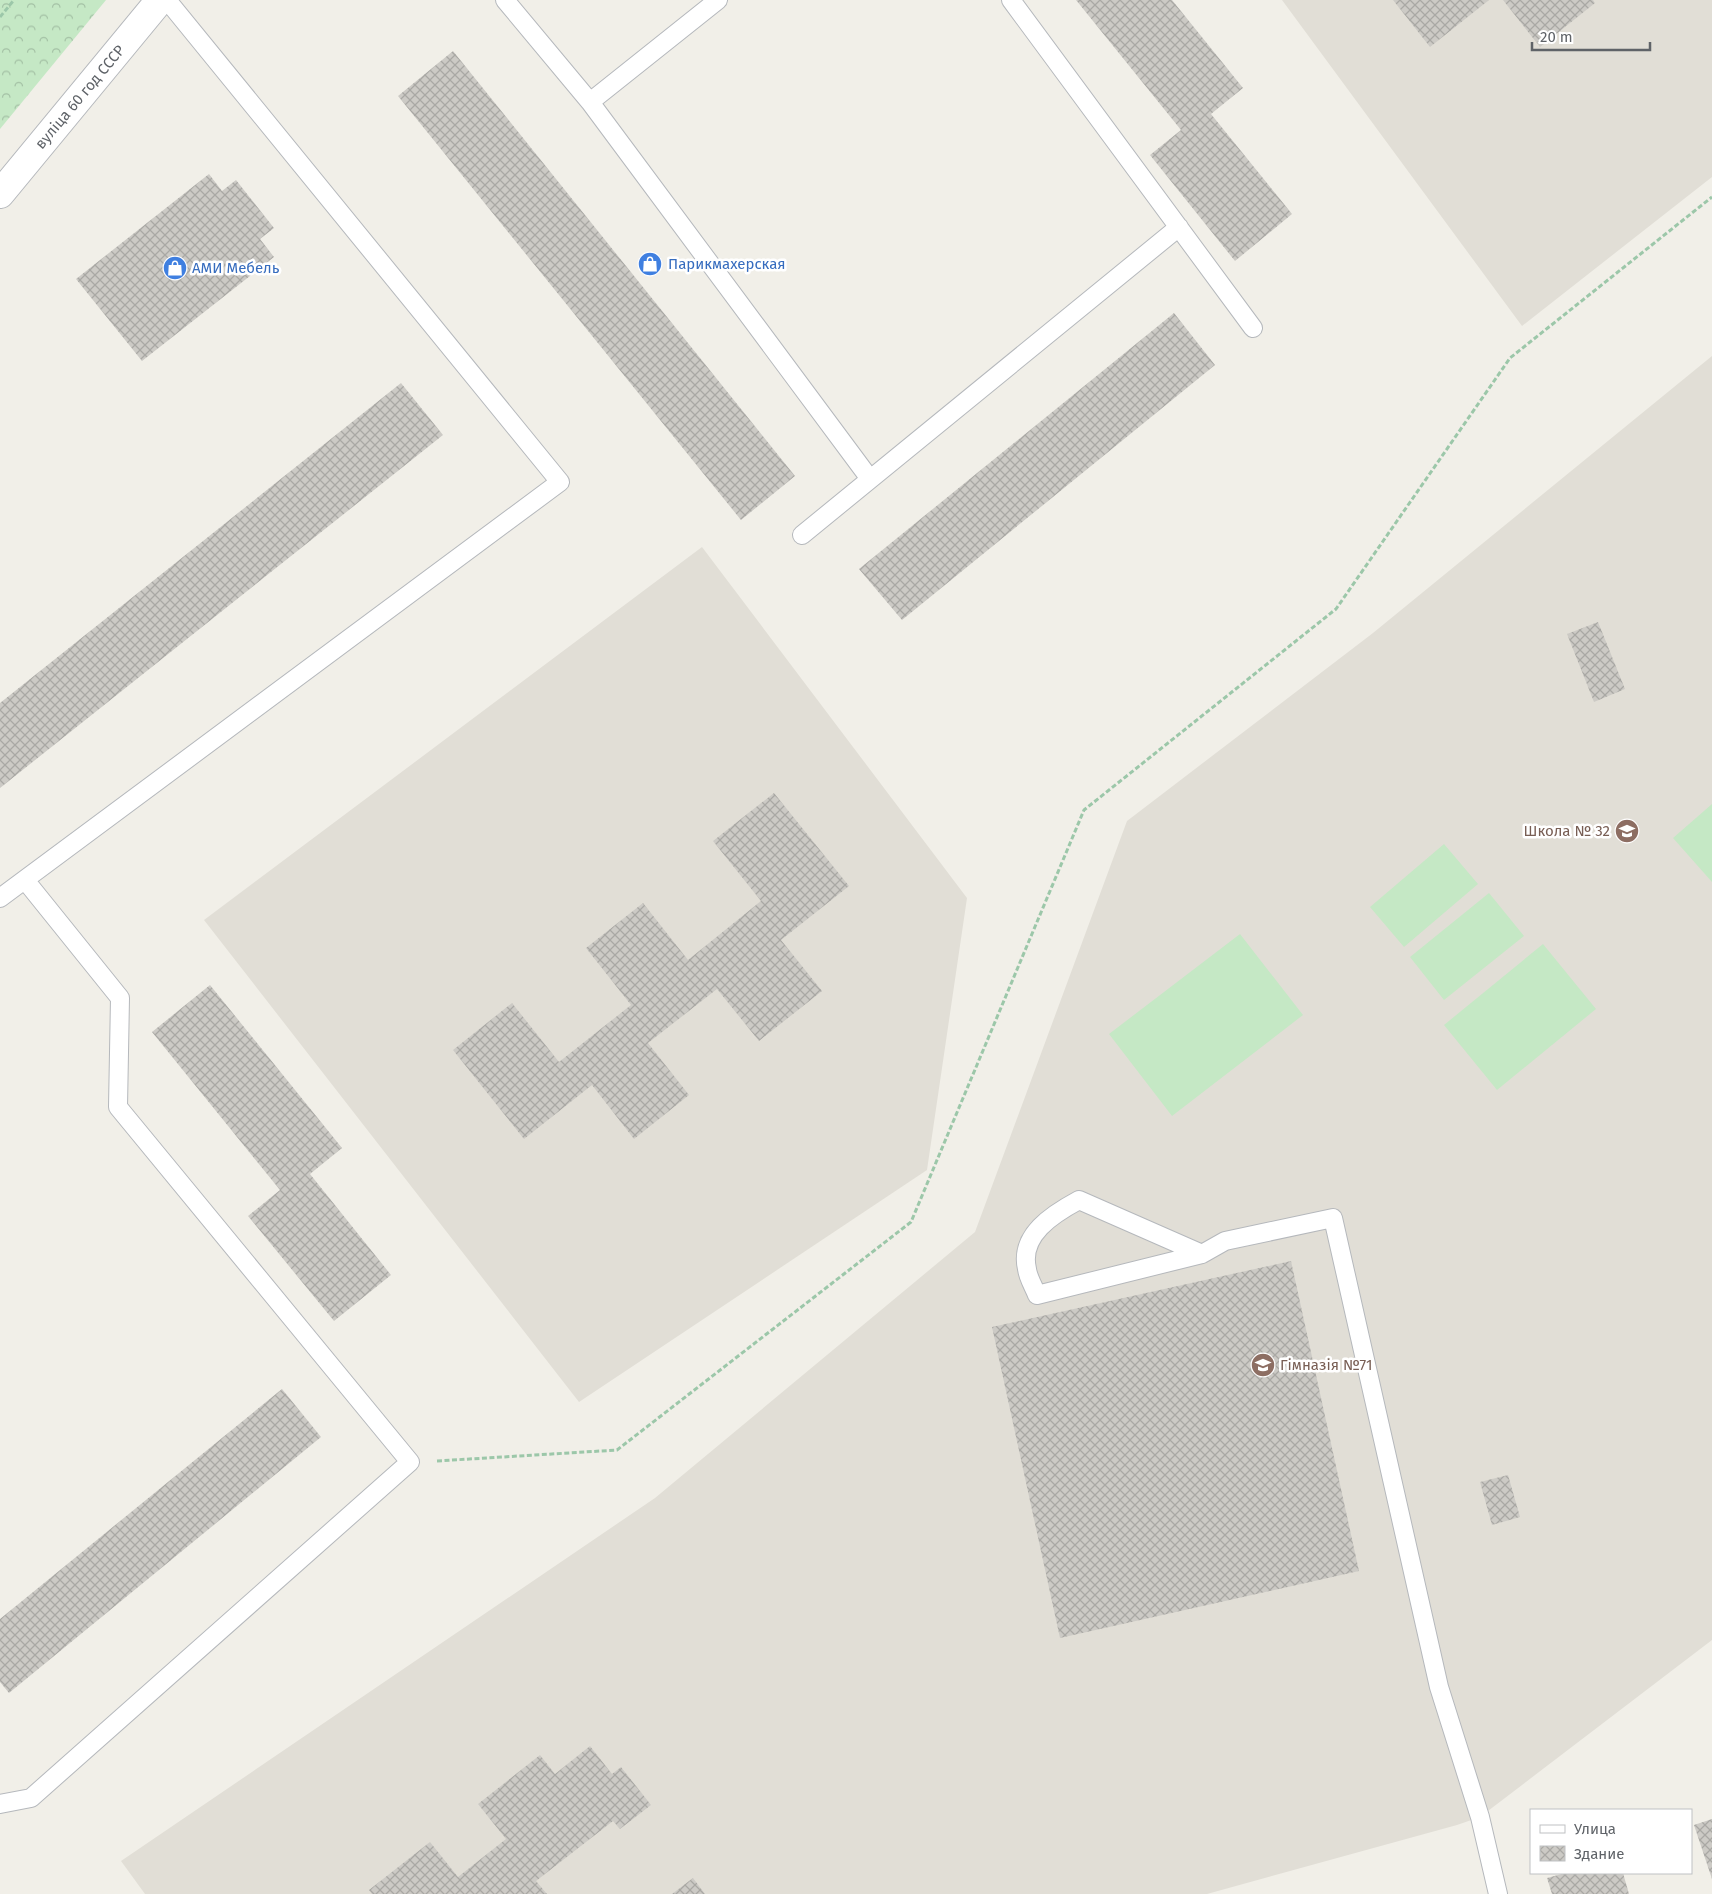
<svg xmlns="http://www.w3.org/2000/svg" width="1712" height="1894" viewBox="0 0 1712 1894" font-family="'Fira Sans',sans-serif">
<defs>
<pattern id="forest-crowns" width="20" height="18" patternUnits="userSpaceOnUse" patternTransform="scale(1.25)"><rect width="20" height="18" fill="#c5e8c5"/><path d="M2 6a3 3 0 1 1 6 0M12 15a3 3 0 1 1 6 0" fill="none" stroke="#a3c0a4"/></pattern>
<pattern id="building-cross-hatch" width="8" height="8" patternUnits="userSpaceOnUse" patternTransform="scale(1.25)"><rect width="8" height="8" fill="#cccac5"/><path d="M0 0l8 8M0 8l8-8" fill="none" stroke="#a9a8a4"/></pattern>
</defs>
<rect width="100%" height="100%" fill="#f1efe8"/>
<path fill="#e1ded6" d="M1282 0H1712V177L1522 326Z
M1712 356V1640L1480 1817 1457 1825 1207 1894H145L121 1861 655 1498 975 1232 1127 821 1373 633Z
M702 547 967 898 927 1170 579 1402 204 920Z"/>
<path fill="url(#forest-crowns)" d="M0 0H106L0 129Z"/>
<path fill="#c5e8c5" d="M1712 804V882L1673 838Z
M1444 844 1478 884 1404 947 1370 907Z
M1489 893 1524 936 1444 1000 1410 957Z
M1240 934 1303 1015 1172 1116 1109 1034Z
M1543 944 1596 1009 1497 1090 1444 1025Z"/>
<path fill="url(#building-cross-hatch)" d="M1076 0H1172L1243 88 1211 114 1292 214 1235 261 1150 155 1181 130Z
M1393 0H1489L1430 47Z
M1503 0H1593L1595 3 1540 47Z
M453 51 795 476 741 520 398 96Z
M209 174 222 191 236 180 274 228 260 239 274 257 142 361 76 279Z
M1174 313 1215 365 902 620 859 569Z
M401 383 443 435 0 788V703Z
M1598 622 1625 689 1594 702 1567 634Z
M774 793 849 886 781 940 822 991 759 1041 717 989 648 1043 689 1095 634 1139 592 1085 524 1139 453 1050 512 1003 559 1062 631 1005 586 948 643 903 688 960 761 901 713 841Z
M210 985 342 1148 310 1174 391 1275 334 1321 248 1216 280 1190 152 1032Z
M1291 1261 1359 1571 1060 1638 992 1327Z
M282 1389 321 1437 9 1693 0 1682V1619Z
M1508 1475 1520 1517 1492 1525 1480 1482Z
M590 1746 612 1774 621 1767 651 1805 620 1829 613 1821 536 1881 547 1894H372L369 1890 430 1842 458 1877 506 1839 478 1804 540 1755 555 1774Z
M1712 1819V1879L1694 1825Z
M1565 1873H1623L1629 1894H1552L1547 1878Z
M693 1878 705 1894H672Z"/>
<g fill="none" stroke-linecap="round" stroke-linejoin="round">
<g stroke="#b5b8bc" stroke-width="20">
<path id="service" d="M505 0 590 102 718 0
M1011 0 1253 328
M590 102 870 479
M802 535 1179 227
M0 898 560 482 167 0
M1202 1254 1079 1200C1053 1214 1019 1235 1027 1269 1028 1278 1034 1287 1037 1295L1202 1254 1225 1241 1333 1218 1439 1687 1480 1817 1498 1894
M0 1804 31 1798 410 1462 118 1107 120 998 25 880"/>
</g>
<g stroke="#b5b8bc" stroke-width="30">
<path id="tertiary" d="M0 194 160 0"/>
</g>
<path stroke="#9cc7a9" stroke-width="3" stroke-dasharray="5 2.5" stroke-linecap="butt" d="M0 17 14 0
M437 1461 617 1450 911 1222 1084 810 1336 609 1510 358 1712 197"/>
<use href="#service" stroke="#fff" stroke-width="18"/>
<use href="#tertiary" stroke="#fff" stroke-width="28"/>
</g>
<defs>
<g id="shop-disc" transform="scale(1.25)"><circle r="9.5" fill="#3f7fe0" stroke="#fff"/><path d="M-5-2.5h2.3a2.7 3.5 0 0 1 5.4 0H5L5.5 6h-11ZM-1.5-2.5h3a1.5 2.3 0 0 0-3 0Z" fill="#fff"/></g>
<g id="school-disc" transform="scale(1.25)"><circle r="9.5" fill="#8d6e63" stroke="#fff"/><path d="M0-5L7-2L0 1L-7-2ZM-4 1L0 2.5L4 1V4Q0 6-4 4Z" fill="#fff"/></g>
</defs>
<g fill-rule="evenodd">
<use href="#shop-disc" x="650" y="264"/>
<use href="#shop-disc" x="175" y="268"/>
<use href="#school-disc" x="1627" y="831"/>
<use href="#school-disc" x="1263" y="1365"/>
</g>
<g text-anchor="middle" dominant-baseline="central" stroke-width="5" stroke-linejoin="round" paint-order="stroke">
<g font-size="15" fill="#5f6368" stroke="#fff">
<text transform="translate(80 97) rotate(-50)">вуліца 60 год СССР</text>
</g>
<g font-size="15" fill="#366cbe" stroke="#fff" text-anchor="start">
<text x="668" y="264">Парикмахерская</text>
<text x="192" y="268">АМИ Мебель</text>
</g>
<g font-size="15" fill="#785e54" stroke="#fff" text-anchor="end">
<text x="1610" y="831">Школа № 32</text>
<text x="1280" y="1365" text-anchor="start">Гімназія №71</text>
</g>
</g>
<rect x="1530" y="1809" width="162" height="65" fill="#ffffff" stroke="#bfc1c3"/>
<rect x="1540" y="1825" width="25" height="8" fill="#ffffff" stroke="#bfc1c3"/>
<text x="1574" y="1834" font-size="15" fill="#5f6368">Улица</text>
<rect x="1540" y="1846" width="25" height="15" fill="url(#building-cross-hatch)" stroke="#bfc1c3"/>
<text x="1574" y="1859" font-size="15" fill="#5f6368">Здание</text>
<path d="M1532 42v8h118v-8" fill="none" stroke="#5f6368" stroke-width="2.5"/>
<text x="1540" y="42" font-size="15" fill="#5f6368" stroke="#ffffff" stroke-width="4" paint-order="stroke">20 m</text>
</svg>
